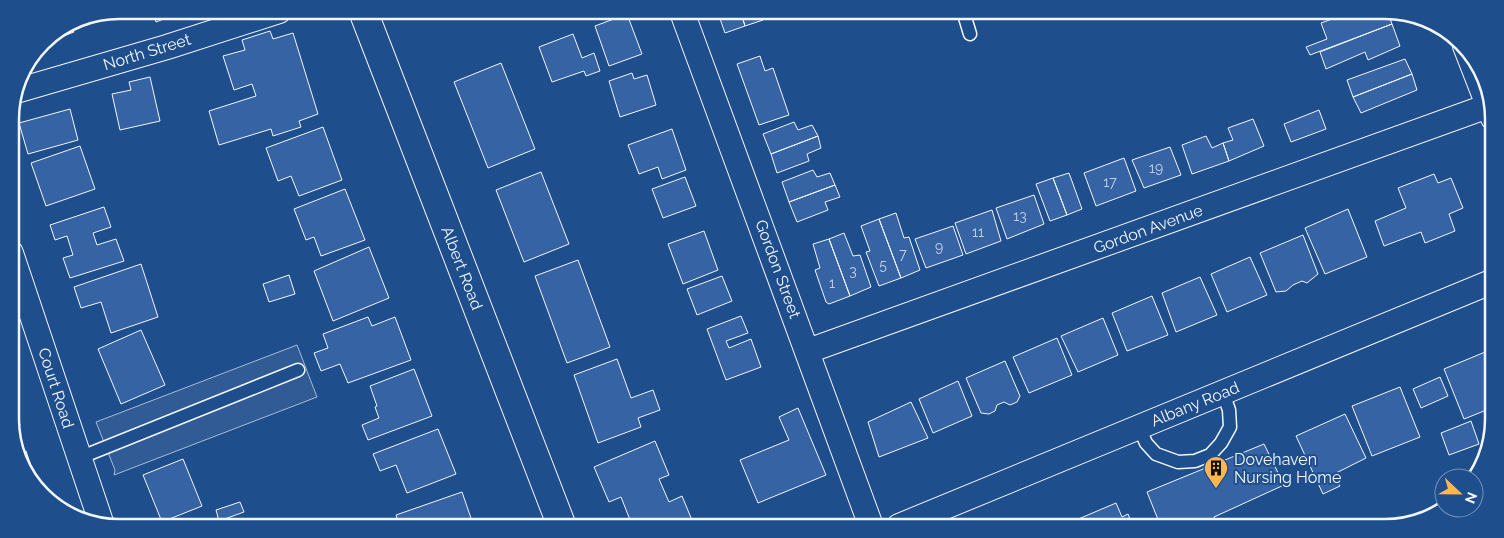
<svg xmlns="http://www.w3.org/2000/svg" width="1504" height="538" viewBox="0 0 1504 538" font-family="Raleway,sans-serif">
<rect width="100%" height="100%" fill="#1f4e8c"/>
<path fill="#305b95" stroke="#a8bbd7" d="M297 345 317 397 114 475 115 470 96 422Z"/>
<path fill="#3563a3" stroke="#f2f6ff" d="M152 10H186L156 22Z
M718 13H741L745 26 725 33Z
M741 13H760L763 20 745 26Z
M627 14 642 54 609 66 595 26Z
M1343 15 1389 16 1392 24 1310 55 1306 47 1327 39 1321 23Z
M90 16 91 19 70 27 74 32 42 44 47 37 77 18Z
M1392 24 1400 46 1368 60 1365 52 1326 69 1320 52Z
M270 31 273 39 293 33 318 114 299 121 301 127 273 136 271 129 219 145 209 111 256 96 252 84 234 90 223 56 245 50 242 40Z
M573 34 582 58 594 53 600 71 586 76 584 71 552 82 539 47Z
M760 56 765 71 773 68 789 115 759 125 737 64Z
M1405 59 1412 74 1353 97 1347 80Z
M501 63 535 149 488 168 454 82Z
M632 73 634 79 647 75 656 105 620 117 609 81Z
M1412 74 1417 90 1361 113 1353 97Z
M150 77 160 121 120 130 112 94 131 90 129 82Z
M70 109 78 140 28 154 19 123Z
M1319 110 1326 129 1291 142 1284 124Z
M1253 119 1264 146 1229 161 1223 143 1233 140 1228 128Z
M794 122 798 130 812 125 818 136 771 154 763 134Z
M323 127 342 180 299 196 291 176 278 181 266 148Z
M672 129 686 170 662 179 658 167 639 174 628 145Z
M818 136 821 148 807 154 809 161 777 173 771 154Z
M1206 136 1212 148 1223 143 1229 161 1192 174 1182 145Z
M80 146 95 189 46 206 31 163Z
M1170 147 1181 175 1144 188 1132 160Z
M1124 158 1136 191 1096 206 1084 173Z
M813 170 817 177 830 173 835 185 789 202 782 182Z
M541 172 569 244 524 262 496 190Z
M1069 173 1082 209 1067 215 1053 178Z
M1434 174 1438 183 1451 178 1463 208 1449 214 1455 231 1425 243 1421 232 1384 246 1375 221 1406 208 1398 188Z
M685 177 696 206 663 218 652 189Z
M1053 178 1067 215 1050 221 1036 184Z
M835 185 840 197 825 202 828 210 797 222 789 202Z
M345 189 365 240 321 256 314 237 306 240 294 209Z
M1034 195 1044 224 1007 239 996 208Z
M104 207 111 227 93 233 97 245 116 239 124 261 70 278 63 258 73 255 67 236 55 240 50 225Z
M1348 209 1367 257 1325 274 1305 228Z
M992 210 1001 241 966 254 955 223Z
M896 213 904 238 909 237 920 270 901 278 879 219Z
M879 219 901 278 879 286 866 252 870 251 861 226Z
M953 226 963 255 926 268 915 239Z
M704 231 718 270 683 284 668 244Z
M844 233 853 256 860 255 871 287 850 296 829 239Z
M1303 235 1318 274 1307 283 1302 281 1293 285 1286 291 1276 292 1260 253Z
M829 239 850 296 829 304 826 302 815 270 820 268 813 244Z
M369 247 389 298 333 321 314 271Z
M1250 257 1267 295 1227 312 1211 274Z
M578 260 610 347 567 363 535 276Z
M141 264 158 317 111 333 101 302 81 308 74 287Z
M289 275 295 294 269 302 263 284Z
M722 276 732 301 697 315 687 289Z
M1200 277 1217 315 1176 332 1162 293Z
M1152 296 1168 335 1127 351 1112 313Z
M741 316 748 333 726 341 729 348 751 339 761 367 726 380 707 329Z
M368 317 372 326 395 317 411 360 348 383 340 364 321 371 314 353 328 348 323 334Z
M1103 318 1118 355 1078 372 1061 336Z
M141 330 165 385 121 404 98 349Z
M1057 338 1072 375 1029 393 1013 357Z
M1490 350 1489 409 1464 419 1444 369Z
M617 359 631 398 653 390 660 410 638 418 641 427 598 443 574 375Z
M1005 361 1020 396 1017 402 1010 405 1004 402 997 405 995 411 989 414 981 413 966 378Z
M414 369 432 416 368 440 362 425 379 418 375 407 377 406 370 386Z
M1440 377 1448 396 1421 408 1413 389Z
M958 381 972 416 933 433 919 399Z
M1400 387 1420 437 1372 456 1352 406Z
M911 402 928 438 879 457 868 422Z
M12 406H14L20 425 12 428Z
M798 408 826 475 758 503 740 460 789 440 779 417Z
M1345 414 1366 458 1334 474 1340 486 1323 494 1296 436Z
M1471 421 1479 444 1449 455 1441 433Z
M438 429 456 474 407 493 396 465 380 471 373 454Z
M655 441 669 475 659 479 669 502 682 496 694 525H632L621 497 609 502 594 467Z
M1264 444 1284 485 1214 517 1218 527H1161L1147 492Z
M26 451 32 469 27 471 18 453Z
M183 459 202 506 162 522 143 475Z
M462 492 473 524H399L396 515Z
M240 502 244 512 219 521 216 510Z
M1116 503 1122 517 1128 514 1133 527 1062 526Z"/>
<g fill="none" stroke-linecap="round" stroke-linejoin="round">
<g stroke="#f2f6ff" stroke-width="15">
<path id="lane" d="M964 14 970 34
M1139 427 1146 443 1156 454 1178 462 1195 461 1210 455 1221 443 1230 427 1229 410 1223 393
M79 458 298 370"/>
</g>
<g stroke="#f2f6ff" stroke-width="26">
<path id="street" d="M682 12 871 526
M1465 46 1493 118
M16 91 167 47 279 11
M11 253 101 522
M808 351 1488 106
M899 526 1491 282"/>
</g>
<g stroke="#f2f6ff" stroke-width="30">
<path id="highway" d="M363 11 561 524"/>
</g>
<use href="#lane" stroke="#1f4e8c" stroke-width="12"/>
<use href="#street" stroke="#1f4e8c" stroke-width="24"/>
<use href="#highway" stroke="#1f4e8c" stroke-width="28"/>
</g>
<defs>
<g id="building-pin" transform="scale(1.25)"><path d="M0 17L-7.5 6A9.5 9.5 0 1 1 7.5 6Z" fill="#ffb74d" stroke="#1f4e8c"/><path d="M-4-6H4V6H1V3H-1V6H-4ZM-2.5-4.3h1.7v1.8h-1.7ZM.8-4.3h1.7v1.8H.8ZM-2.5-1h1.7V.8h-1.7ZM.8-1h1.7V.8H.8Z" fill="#111"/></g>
</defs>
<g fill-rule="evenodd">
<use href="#building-pin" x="1216" y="468"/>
</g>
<g text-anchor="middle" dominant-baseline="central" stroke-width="4" stroke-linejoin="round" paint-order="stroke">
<g font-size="14" fill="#c3d1e8">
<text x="1156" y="168">19</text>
<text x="1110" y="182">17</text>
<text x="1020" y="216">13</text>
<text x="978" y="232">11</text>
<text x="939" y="247">9</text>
<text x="903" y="254">7</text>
<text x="883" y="265">5</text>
<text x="853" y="271">3</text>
<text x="832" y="283">1</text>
</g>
<g font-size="16" fill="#f2f6ff" stroke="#1f4e8c">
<text transform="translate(147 52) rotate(-17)">North Street</text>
<text transform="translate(1148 229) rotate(-20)">Gordon Avenue</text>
<text transform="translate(462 268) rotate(69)">Albert Road</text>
<text transform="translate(778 269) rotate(70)">Gordon Street</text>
<text transform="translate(56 388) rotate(72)">Court Road</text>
<text transform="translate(1195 404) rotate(-22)">Albany Road</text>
</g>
<g font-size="16" fill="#f2f6ff" stroke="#1f4e8c" text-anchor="start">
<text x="1234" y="459">Dovehaven<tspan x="1234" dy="18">Nursing Home</tspan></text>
</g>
</g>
<path d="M0 0H1504V538H0ZM119 19H1385A100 100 0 0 1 1485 119V419A100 100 0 0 1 1385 519H119A100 100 0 0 1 19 419V119A100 100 0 0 1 119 19Z" fill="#1f4e8c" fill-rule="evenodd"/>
<path fill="none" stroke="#f2f6ff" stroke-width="2.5" d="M119 19H1385A100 100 0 0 1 1485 119V419A100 100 0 0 1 1385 519H119A100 100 0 0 1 19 419V119A100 100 0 0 1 119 19Z"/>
<g transform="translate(1459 493) rotate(112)"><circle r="24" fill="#1f4e8c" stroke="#7391ba"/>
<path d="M0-4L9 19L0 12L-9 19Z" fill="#ffb74d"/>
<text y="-8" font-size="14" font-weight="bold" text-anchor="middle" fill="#f2f6ff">N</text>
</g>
</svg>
